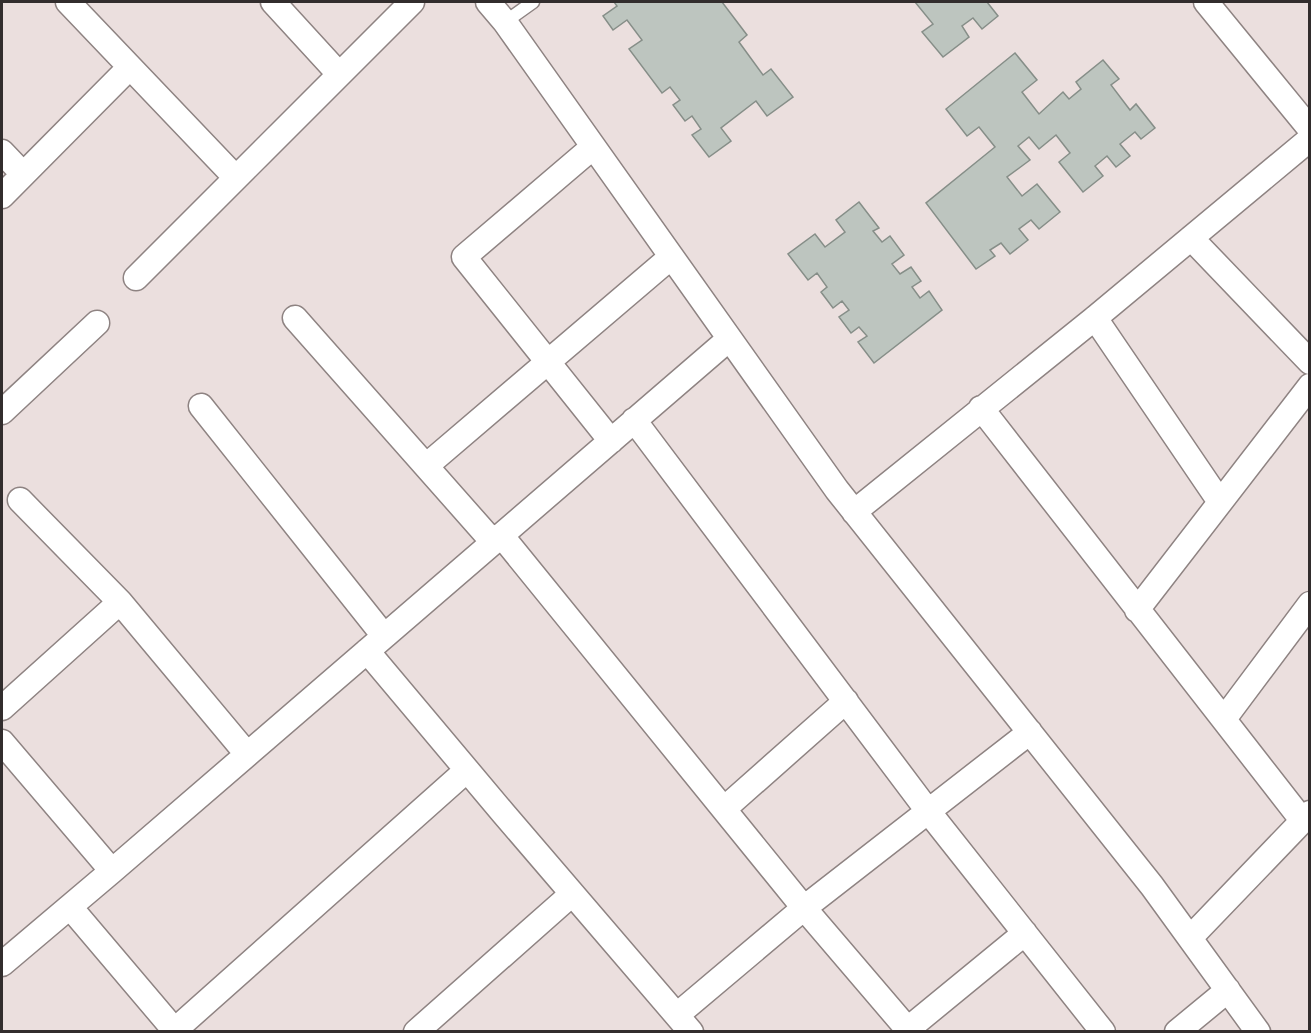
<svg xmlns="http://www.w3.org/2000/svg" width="1311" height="1033" viewBox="0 0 1311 1033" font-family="'Public Sans',sans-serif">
<rect width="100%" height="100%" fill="#ebdfde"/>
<path fill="#bdc5bf" stroke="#868e88" stroke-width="1.5" d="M614 2H722L747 35 739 42 763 75 771 69 793 97 767 116 756 101 721 128 731 141 709 157 692 135 701 129 692 116 685 121 673 105 680 100 670 87 662 93 629 49 642 40 627 20 613 30 603 16 617 6Z
M915 2H987L998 16 982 29 973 18 962 26 969 37 943 57 922 32 933 24Z
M1015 53 1037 80 1022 92 1039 114 1063 92 1069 99 1081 89 1076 82 1103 60 1119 79 1111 85 1130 110 1136 104 1155 128 1141 139 1135 132 1120 144 1130 156 1116 167 1107 156 1095 166 1103 176 1083 192 1059 162 1070 153 1056 135 1039 149 1029 137 1018 146 1030 160 1007 177 1022 196 1037 184 1060 212 1039 229 1031 220 1019 229 1028 240 1010 254 1001 243 990 250 995 256 976 269 926 203 995 147 979 127 967 136 946 109Z
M859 202 879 228 873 231 882 242 890 236 904 255 892 264 900 274 911 267 921 281 912 287 920 298 929 291 942 310 874 363 858 342 867 336 859 327 851 333 839 317 849 310 842 301 833 308 821 292 827 287 817 273 808 280 788 254 815 234 825 247 845 232 836 220Z"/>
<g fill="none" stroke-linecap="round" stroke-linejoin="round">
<g stroke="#8e8382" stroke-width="15">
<path id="lane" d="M505 22 533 2"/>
</g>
<g stroke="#8e8382" stroke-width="27">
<path id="street" d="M68 2 236 178
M273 2 339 74
M488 2 505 22 837 490 1152 886 1258 1032
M1206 2 1310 129
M593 147 464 257 611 441
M2 152 23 174
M2 196 130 67
M1191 238 1310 362
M136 278 412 2
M295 318 493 542
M1095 318 1220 502
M201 406 384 636
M981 408 1302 820
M2 412 97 323
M634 420 928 811 1103 1032
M426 466 671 257
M20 500 120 602
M854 512 1095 318 1310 139
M501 535 804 908 910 1032
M1137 610 1310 386
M367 651 504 814 691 1032
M2 708 120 602 247 754
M1224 719 1310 604
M2 742 112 871
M724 809 846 701
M70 907 176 1032
M1190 938 1310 813
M2 964 112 871 729 339
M677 1015 804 908 1030 732
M908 1029 1025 933
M175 1030 467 770
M416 1032 572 894
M1177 1032 1228 990"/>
</g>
<use href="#lane" stroke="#fff" stroke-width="12"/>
<use href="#street" stroke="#fff" stroke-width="24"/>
</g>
<rect width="1311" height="1033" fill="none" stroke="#322d2d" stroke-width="6"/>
</svg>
